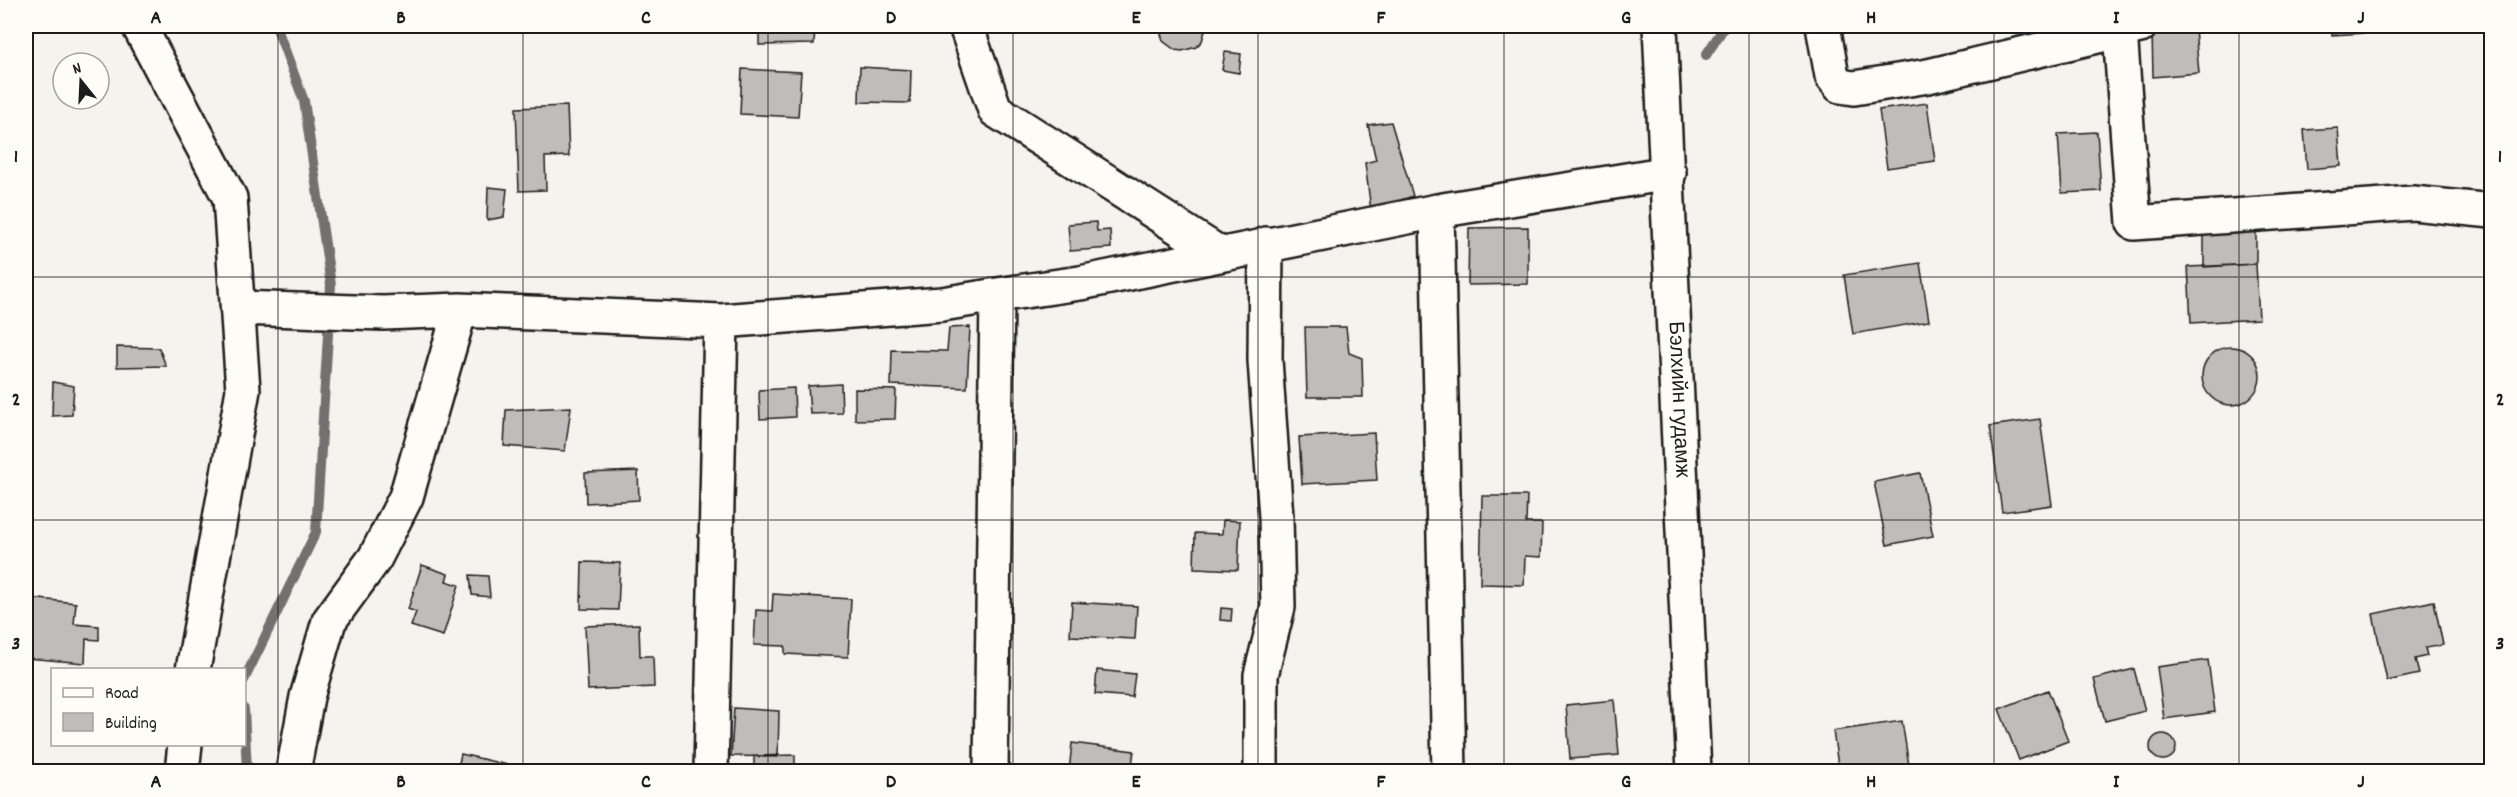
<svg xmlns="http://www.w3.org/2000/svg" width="2517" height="797" viewBox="0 0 2517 797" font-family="Dekko,sans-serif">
<rect width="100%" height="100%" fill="#f4f3ee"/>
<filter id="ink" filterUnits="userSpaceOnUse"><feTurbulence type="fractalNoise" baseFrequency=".0167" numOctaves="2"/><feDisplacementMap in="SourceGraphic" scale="12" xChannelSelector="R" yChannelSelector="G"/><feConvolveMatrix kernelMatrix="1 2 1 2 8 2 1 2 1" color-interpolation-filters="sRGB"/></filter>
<g filter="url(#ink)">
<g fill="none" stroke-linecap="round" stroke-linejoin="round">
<path stroke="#72716f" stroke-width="10" d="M1706 55 1725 26
M244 680 316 532 331 285 304 101 276 26
M244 709 247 772"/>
</g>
<path fill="#bebdba" stroke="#1c1c1c" stroke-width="1.5" d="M759 26H815L814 44 759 45Z
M1159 26H1206V27L1202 41 1196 47 1182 51 1175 50 1163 41Z
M2331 26H2398L2399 31 2332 35Z
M2195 29 2199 73 2153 77 2152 31Z
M1225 52 1241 54 1239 73 1222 70Z
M860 67 911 70 910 103 859 102Z
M742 69 801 72 798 117 740 114Z
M1927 103 1935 161 1887 168 1879 110Z
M567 106 569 156 545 157 546 190 519 191 516 108Z
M1391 122 1413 196 1371 210 1365 163 1376 160 1368 125Z
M2338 128 2341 166 2307 169 2304 130Z
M2097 132 2101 191 2062 193 2058 134Z
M488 187 507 189 504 217 487 220Z
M1096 222 1097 231 1110 230 1111 248 1070 251 1068 224Z
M2204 224 2256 225V264L2204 267Z
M1528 227V284L1468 285 1469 228Z
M1920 263 1929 321 1853 334 1844 275Z
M2256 264 2259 319 2191 323 2188 267Z
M970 327 967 388 891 385 892 350 947 351 949 328Z
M1305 327H1346L1349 353 1362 358 1363 397H1307Z
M2202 376a29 29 0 1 1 58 0a29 29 0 1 1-58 0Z
M117 347 159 348 166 366 117 367Z
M53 382 74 386 72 415 52 416Z
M841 384 842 413 810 414 808 386Z
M794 388 795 417 760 419 759 390Z
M855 389 896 390 895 419 855 420Z
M571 407 565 451 504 446 506 410Z
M2040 419 2052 505 2002 512 1990 426Z
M1374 433 1377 480 1302 484 1299 437Z
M638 471 639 500 586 503 585 473Z
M1920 473 1933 536 1887 545 1874 482Z
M1482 496H1527L1526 523H1542L1541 557 1525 556 1524 585 1480 584Z
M1223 520 1240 521 1238 570 1194 568 1195 533 1222 534Z
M582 562 620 563 618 610 581 609Z
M422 565 448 574 446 581 459 585 443 636 411 626 416 612 408 609Z
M470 575 488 576 490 597 472 595Z
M773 594 851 599 848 657 785 654V646L754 645 756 610 772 611Z
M30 598 76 603 74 624 99 626V640L86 639 85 663 26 658Z
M2434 601 2443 645 2425 648 2427 656 2415 659 2419 674 2387 681 2373 614Z
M1072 602 1137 606 1135 639 1070 636Z
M1221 608 1232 609 1231 621 1220 620Z
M639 624 640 656H653L654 687 588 690 585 626Z
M2208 660 2215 712 2164 719 2157 667Z
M2134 669 2145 711 2105 721 2094 679Z
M1097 670 1135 674 1132 697 1095 694Z
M2048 690 2068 741 2019 760 1999 709Z
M1614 700 1619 755 1570 759 1566 705Z
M734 708 779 711 778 757 731 756Z
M1902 721 1910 772H1839L1833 731Z
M2150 747a13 13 0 1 1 26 0a13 13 0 1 1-26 0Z
M1072 743 1134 751 1131 772H1069Z
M461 754 508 765 506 772H457Z
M795 755V772H754V756Z"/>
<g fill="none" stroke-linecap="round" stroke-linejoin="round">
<g stroke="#1c1c1c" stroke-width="38">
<path id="minor" d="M139 26 230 198 243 390 193 670
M966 26 995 110 1220 254
M1823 26 1832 76 1840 86 1854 88 1928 76 2140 26
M2120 31 2134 223 2413 203 2492 211
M1437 211 1449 772
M238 308 383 313 460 310
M182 772 185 744
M293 772 307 697 329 621 375 558 406 497 460 310 721 321 942 304 997 295
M711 772 721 321
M991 772 997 295 1080 283 1437 211 1669 173
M1261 772V675L1278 607 1276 517 1265 360 1266 244"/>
</g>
<g stroke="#1c1c1c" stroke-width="38">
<g id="major">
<path id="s1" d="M1660 26 1694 772"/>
</g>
</g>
<use href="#minor" stroke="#fdfcf7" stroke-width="33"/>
<use href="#major" stroke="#fdfcf7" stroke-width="33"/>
</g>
</g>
<path fill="none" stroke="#1c1c1c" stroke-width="1.5" stroke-opacity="0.55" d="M278 26V772M523 26V772M768 26V772M1013 26V772M1258 26V772M1504 26V772M1749 26V772M1994 26V772M2239 26V772M26 277H2492M26 520H2492"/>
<g text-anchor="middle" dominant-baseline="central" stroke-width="6" stroke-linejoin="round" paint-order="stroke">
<g font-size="21" fill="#1c1c1c" stroke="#fdfcf7">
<text stroke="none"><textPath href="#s1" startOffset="374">Бэлхийн гудамж</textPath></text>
</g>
</g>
<rect width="2517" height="797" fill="none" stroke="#fdfcf7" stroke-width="66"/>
<rect x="51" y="668" width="195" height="78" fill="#fdfcf7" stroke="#a3a29f" stroke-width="1.5"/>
<rect x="63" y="688" width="30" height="9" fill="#fdfcf7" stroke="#a3a29f" stroke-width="1.5"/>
<text x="105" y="698" font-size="18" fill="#1c1c1c">Road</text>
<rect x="63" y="713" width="30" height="18" fill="#bebdba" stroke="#a3a29f" stroke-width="1.5"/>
<text x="105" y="728" font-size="18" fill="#1c1c1c">Building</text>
<g transform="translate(81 81) rotate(342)"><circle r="28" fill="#fdfcf7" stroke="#a3a29f" stroke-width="1.5"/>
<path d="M0-4.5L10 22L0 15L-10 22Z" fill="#1c1c1c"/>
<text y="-9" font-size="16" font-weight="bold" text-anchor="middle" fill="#1c1c1c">N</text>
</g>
<rect x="33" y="33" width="2451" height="731" fill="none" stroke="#1c1c1c" stroke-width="2"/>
<g font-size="20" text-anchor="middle" font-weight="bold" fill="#1c1c1c">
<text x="156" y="23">A</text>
<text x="401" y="23">B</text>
<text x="646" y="23">C</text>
<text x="891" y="23">D</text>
<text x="1136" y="23">E</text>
<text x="1381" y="23">F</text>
<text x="1626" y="23">G</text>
<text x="1871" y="23">H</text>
<text x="2116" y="23">I</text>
<text x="2361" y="23">J</text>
<text x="16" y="162">1</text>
<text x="2500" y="162">1</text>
<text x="16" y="405">2</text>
<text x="2500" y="405">2</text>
<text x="16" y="649">3</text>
<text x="2500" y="649">3</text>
<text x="156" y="787">A</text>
<text x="401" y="787">B</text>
<text x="646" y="787">C</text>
<text x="891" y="787">D</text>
<text x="1136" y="787">E</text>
<text x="1381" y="787">F</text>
<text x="1626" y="787">G</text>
<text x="1871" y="787">H</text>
<text x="2116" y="787">I</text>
<text x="2361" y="787">J</text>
</g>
</svg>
